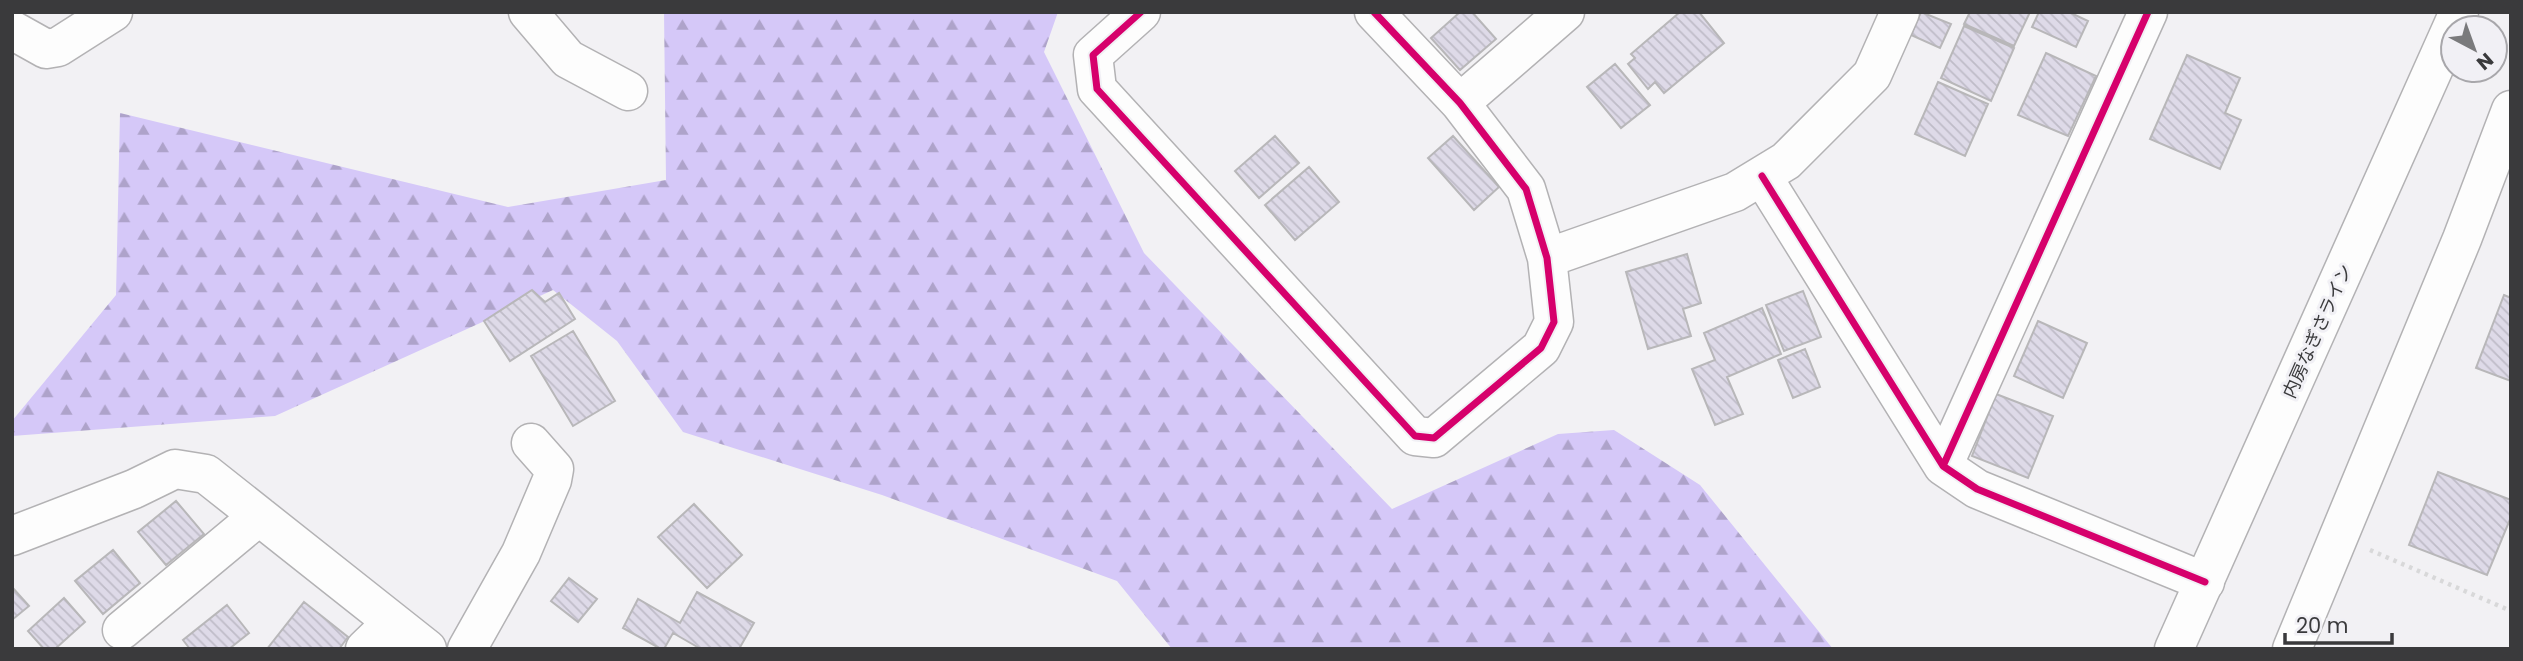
<svg xmlns="http://www.w3.org/2000/svg" width="2523" height="661" viewBox="0 0 2523 661" font-family="Poppins,'Noto Sans JP',sans-serif">
<defs>
<pattern id="forest-firs" width="22" height="20" patternUnits="userSpaceOnUse" patternTransform="scale(1.75)"><rect width="22" height="20" fill="#d5c8f8"/><path d="M5 1l3.5 6h-7zM16 11l3.5 6h-7z" fill="#aea3ca"/></pattern>
<pattern id="building-back-hatch" width="6" height="6" patternUnits="userSpaceOnUse" patternTransform="scale(1.75)"><rect width="6" height="6" fill="#dedae8"/><path d="M-1 5l2 2M0 0l6 6M5-1l2 2" fill="none" stroke="#bfbcc8"/></pattern>
</defs>
<rect width="100%" height="100%" fill="#f2f1f4"/>
<path fill="url(#forest-firs)" d="M664 12H1058L1044 52 1144 253 1392 509 1558 434 1614 430 1700 485 1833 649H1172L1117 581 882 495 683 432 617 341 553 290 275 416 12 436V421L116 295 120 113 508 207 666 180Z"/>
<path fill="url(#building-back-hatch)" stroke="#b8b7b9" stroke-width="2" d="M1460 12H1472L1496 39 1460 70 1431 38Z
M1680 12H1699L1724 43 1664 93 1655 82 1648 89 1628 64 1635 58 1631 54Z
M1921 12 1951 24 1940 48 1911 35Z
M1970 12H2030L2014 46 1964 24Z
M2039 12H2069L2088 21 2076 47 2032 27Z
M1964 26 2014 48 1991 101 1941 78Z
M2046 53 2096 76 2068 136 2018 115Z
M2187 55 2240 78 2225 113 2241 120 2220 169 2150 139Z
M1615 64 1650 105 1621 128 1587 87Z
M1938 82 1988 104 1965 156 1915 134Z
M1275 136 1299 163 1259 198 1235 171Z
M1453 136 1499 187 1474 210 1428 158Z
M1309 167 1339 202 1295 240 1265 205Z
M1687 254 1701 303 1683 309 1691 336 1648 349 1626 272Z
M532 290 545 302 559 293 575 319 510 361 484 321Z
M1803 291 1821 337 1784 351 1766 305Z
M2504 295 2511 298V381L2476 368Z
M1762 308 1781 354 1727 377 1743 414 1715 425 1692 369 1715 360 1704 333Z
M2038 321 2087 343 2063 398 2014 376Z
M573 331 615 401 573 426 531 356Z
M1805 349 1820 387 1793 398 1778 360Z
M1996 394 2053 416 2028 478 1972 456Z
M2438 472 2511 500V517L2487 575 2409 545Z
M176 501 204 534 166 565 138 532Z
M694 504 742 555 707 588 658 537Z
M113 550 140 583 103 614 75 581Z
M569 578 597 599 578 622 551 601Z
M12 587 29 606 12 620Z
M697 592 754 623 739 649H701L673 633 664 649H661L623 628 638 599 680 623Z
M64 598 85 622 55 649H44L28 631Z
M304 602 348 637 339 649H267Z
M227 605 249 633 229 649H190L183 640Z"/>
<g fill="none" stroke-linecap="round" stroke-linejoin="round">
<g stroke="#b3b2b4" stroke-width="41">
<path id="minor" d="M528 12 568 59 628 91
M1141 12 1093 55 1097 89 1415 436 1434 438 1541 348 1554 322 1547 258 1526 189 1460 103 1374 12
M12 30 46 49 58 47 113 12
M1460 103 1565 12
M1762 176 1943 466 1977 489 2205 582
M1547 258 1735 192 1786 161 1872 75 1900 12
M1943 466 2148 12
M12 536 134 489 175 469 206 474 427 649
M122 630 259 516
M365 649 393 622
M467 649 521 553 552 480 554 469 531 443"/>
</g>
<g stroke="#b3b2b4" stroke-width="41">
<path id="highway" d="M2174 649 2459 12
M2292 649 2462 239 2511 110"/>
</g>
<path stroke="#d8d8d9" stroke-width="4.5" stroke-dasharray="3.5 5" stroke-linecap="butt" d="M2370 550 2511 611"/>
<use href="#minor" stroke="#fdfdfd" stroke-width="38"/>
<use href="#highway" stroke="#fdfdfd" stroke-width="38"/>
<g stroke="#f1f0f5" stroke-width="11">
<path id="cycleway" d="M1141 12 1093 55 1097 89 1415 436 1434 438 1541 348 1554 322 1547 258 1526 189 1460 103 1374 12
M1762 176 1943 466 1977 489 2205 582
M1943 466 2148 12"/>
</g>
<use href="#cycleway" stroke="#d6006c" stroke-width="7"/>
</g>
<g text-anchor="middle" dominant-baseline="central" stroke-width="6" stroke-linejoin="round" paint-order="stroke">
<g font-size="18" fill="#3a3a3c" stroke="#f1f0f5">
<text transform="translate(2317 331) rotate(-66)">内房なぎさライン</text>
</g>
</g>
<rect width="2523" height="661" fill="none" stroke="#3a3a3c" stroke-width="28"/>
<g transform="translate(2474 49) rotate(139)"><circle r="33" fill="#f1f0f5" stroke="#a8a7ab" stroke-width="2"/>
<path d="M0-5L12 26L0 18L-12 26Z" fill="#7a7a7c"/>
<text y="-10" font-size="19" font-weight="bold" text-anchor="middle" fill="#3a3a3c">N</text>
</g>
<path d="M2285 633v10h107v-10" fill="none" stroke="#3a3a3c" stroke-width="3.5"/>
<text x="2296" y="633" font-size="21" fill="#3a3a3c" stroke="#f1f0f5" stroke-width="5" paint-order="stroke">20 m</text>
</svg>
